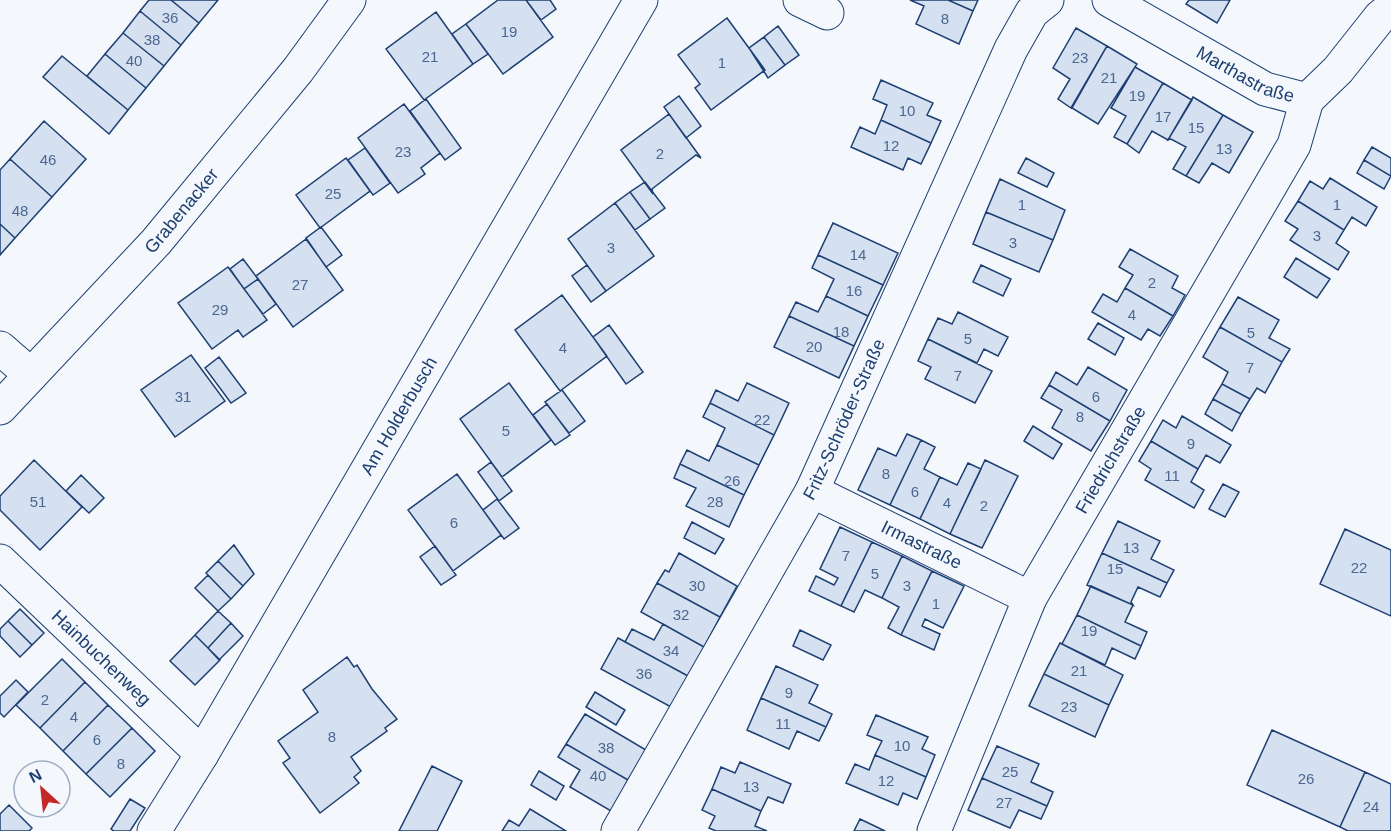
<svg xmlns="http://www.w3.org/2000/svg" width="1391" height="831" viewBox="0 0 1391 831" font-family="Helvetica,sans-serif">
<rect width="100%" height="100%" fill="#f4f7fb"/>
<path fill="#d5e0f0" stroke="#1d3f73" stroke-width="1.5" d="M149 0H171L199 23 181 45 140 11Z
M171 0H218L199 23Z
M498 0H526L553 37 503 74 466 24Z
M526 0H550L556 9 541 20Z
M910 0H948L973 11 959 44 916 24 924 6Z
M948 0H978L973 11Z
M1189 0H1230L1217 23 1186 4Z
M140 11 181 45 164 66 123 33Z
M436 12 473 64 424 100 386 49Z
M727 18 765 70 711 110 695 88 700 84 678 55Z
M466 24 488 54 473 64 452 34Z
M778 26 799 55 785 65 764 37Z
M1076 28 1107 46 1071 108 1058 99 1070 79 1053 68Z
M123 33 164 66 146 88 105 54Z
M764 37 785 65 768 78 749 48Z
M1107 46 1137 64 1098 124 1072 108Z
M105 54 146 88 128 110 87 76Z
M62 56 128 110 109 134 43 77Z
M1135 67 1163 83 1127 144 1114 137 1126 116 1111 108Z
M881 80 933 103 927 115 941 121 931 143 881 120 887 105 873 99Z
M1163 83 1192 100 1168 140 1152 131 1139 153 1127 144Z
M679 96 701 126 686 138 664 107Z
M1193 97 1223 115 1186 176 1173 169 1186 147 1171 139 1168 140Z
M426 99 461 148 445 160 410 111Z
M404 104 440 153 421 168 425 174 398 193 358 138Z
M669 114 701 158 696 155 652 189 653 194 621 150Z
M1223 115 1253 132 1229 173 1212 163 1199 183 1186 176Z
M881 120 931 143 921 164 908 158 903 170 851 147 860 127 875 134Z
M44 121 86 159 52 197 10 159Z
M1372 147 1391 158V176L1364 160Z
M365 148 390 183 373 195 348 160Z
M346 158 370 191 320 228 296 195Z
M1026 158 1054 173 1047 187 1018 173Z
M10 159 52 197 15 238 0 224V170Z
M1364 160 1391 176 1384 189 1357 173Z
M1330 178 1377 207 1366 226 1352 217 1344 230 1298 201 1310 181 1323 189Z
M1000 179 1065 210 1053 240 986 212Z
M645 182 665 208 650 219 630 192Z
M630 192 650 219 635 230 615 203Z
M1298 201 1344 230 1336 243 1349 252 1338 270 1290 240 1298 229 1285 221Z
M615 203 654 256 606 291 568 239Z
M986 212 1053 240 1039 272 973 244Z
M833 223 898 253 883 285 818 255Z
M0 224 15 238 0 255Z
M321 227 342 255 326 267 306 238Z
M306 239 343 290 293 327 256 276Z
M1130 249 1178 276 1172 288 1185 295 1173 316 1125 288 1133 275 1119 267Z
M818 255 883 285 868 316 826 296 834 279 812 268Z
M1296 258 1330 279 1317 298 1284 277Z
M243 259 258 279 244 289 230 269Z
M587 265 606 291 591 302 572 276Z
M981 265 1011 279 1003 296 973 282Z
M228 267 267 320 243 337 238 330 212 349 178 303Z
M258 279 276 304 263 314 244 289Z
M1125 288 1173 316 1160 336 1148 329 1141 340 1092 312 1103 294 1117 302Z
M562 295 607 356 560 391 515 330Z
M826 296 868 316 854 346 789 316 796 302 818 312Z
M1238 297 1279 320 1269 338 1290 349 1282 362 1220 327Z
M958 312 1008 337 998 356 984 349 977 363 928 339 938 318 952 324Z
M789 316 854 346 839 378 774 347Z
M1098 323 1124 338 1115 355 1088 339Z
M609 325 643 372 626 384 593 337Z
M1220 327 1282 362 1265 393 1257 388 1250 399 1222 384 1228 372 1203 357Z
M928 339 992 371 975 403 925 379 931 367 918 361Z
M191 355 225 401 175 437 141 390Z
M219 357 246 393 231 403 205 368Z
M1088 367 1127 390 1110 421 1049 385 1056 372 1077 385Z
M509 383 551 440 502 477 460 419Z
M747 383 789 403 774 435 710 403 716 390 738 401Z
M1222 384 1250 399 1241 414 1213 399Z
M1049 385 1110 421 1091 451 1052 428 1062 410 1041 398Z
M562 390 585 421 569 433 545 402Z
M1213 399 1241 414 1232 431 1205 414Z
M710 403 774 435 759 465 717 445 725 428 703 417Z
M547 404 570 435 555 445 533 415Z
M1182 416 1231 445 1220 463 1206 455 1198 469 1151 441 1163 420 1176 428Z
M1033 426 1062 444 1053 459 1024 441Z
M907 434 921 440 890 505 858 490 878 448 896 456Z
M921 440 935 447 924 469 940 477 920 519 890 505Z
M1151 441 1198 469 1191 482 1204 490 1194 508 1145 480 1151 469 1139 461Z
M717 445 759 465 744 495 680 464 687 450 709 461Z
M34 460 82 507 40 550 0 510V496Z
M985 460 1018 476 982 548 950 534Z
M491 462 512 491 499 501 478 472Z
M968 463 981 469 950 534 920 519 940 477 957 485Z
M680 464 744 495 729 527 686 506 696 488 674 478Z
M457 474 501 535 453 571 408 510Z
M81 475 104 498 89 513 66 491Z
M1223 484 1239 492 1225 517 1209 509Z
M497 499 519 528 504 539 483 510Z
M1118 521 1160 541 1151 559 1174 570 1167 583 1102 553Z
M692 522 724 539 715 554 684 538Z
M840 527 872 542 841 606 809 591 816 576 834 585 838 578 820 569Z
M1345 529 1391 550V616L1320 584Z
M872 542 902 556 882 598 865 590 854 612 841 606Z
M234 545 254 574 243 586 218 561Z
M435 546 456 575 441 585 420 557Z
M679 553 737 586 720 617 657 583 665 570 669 572Z
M1102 553 1167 583 1160 597 1138 587 1131 602 1133 605 1087 585Z
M902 556 932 571 901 635 888 628 899 607 882 598Z
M218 561 243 586 231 599 206 573Z
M932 571 964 586 943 628 925 619 922 626 940 634 934 650 901 635Z
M208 575 231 599 218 611 195 588Z
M657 583 720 617 704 647 641 612Z
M1091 586 1133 605 1125 622 1147 632 1141 646 1077 615Z
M20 609 44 633 32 645 8 621Z
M218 611 231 623 208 648 195 635Z
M1077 615 1141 646 1135 659 1112 648 1105 665 1062 644Z
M8 621 32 645 20 657 0 636V629Z
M231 623 243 636 219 660 208 648Z
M663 624 704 647 688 676 625 642 632 629 654 640Z
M800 630 831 645 823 660 793 646Z
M195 635 220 660 195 685 170 661Z
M618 638 688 676 671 707 601 669Z
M1060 643 1123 675 1109 705 1044 674Z
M347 657 354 667 357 665 372 689 397 719 385 728 387 731 351 757 361 771 354 777 359 783 320 813 283 763 290 758 278 741 318 712 303 690Z
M62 659 85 682 40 728 16 705Z
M776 666 818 685 809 703 832 714 826 727 761 698Z
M1044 674 1109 705 1095 737 1029 706Z
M16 680 28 692 4 717 0 713V696Z
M85 682 108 705 63 751 40 728Z
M595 692 625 710 616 725 586 707Z
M761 698 826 727 819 741 797 731 789 749 747 730Z
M108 705 132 728 86 774 63 751Z
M585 714 646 750 628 780 566 744Z
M876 715 928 737 922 749 935 755 926 777 875 755 882 741 867 735Z
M132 728 155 751 110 797 86 774Z
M1272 730 1365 772 1340 827 1247 785Z
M566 744 628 780 611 811 570 787 580 770 558 757Z
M997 746 1039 764 1031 782 1053 792 1047 806 982 778Z
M875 755 926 777 917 799 903 793 898 805 846 783 855 764 869 770Z
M740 762 791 784 783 803 768 797 761 811 712 789 721 767 735 773Z
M432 766 462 781 437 831H399Z
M539 771 564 786 556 800 531 785Z
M1365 772 1391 784V831H1348L1340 827Z
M982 778 1047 806 1041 819 1019 810 1010 828 968 810Z
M712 789 761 811 755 826 767 831H716L709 828 715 816 702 810Z
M130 799 145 808 130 831H114L111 829Z
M9 805 32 828 29 831H0V814Z
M530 809 566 831H502L509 820 519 826Z
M860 819 885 831H854Z"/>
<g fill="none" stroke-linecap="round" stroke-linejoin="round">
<g stroke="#1d3f73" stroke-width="35">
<g id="street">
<path d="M800 0 827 13"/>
<path id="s1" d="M1109 0 1265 89 1307 100 1338 70 1380 17 1391 8"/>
<path d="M0 348 31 375"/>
<path id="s2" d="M0 408 156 242 298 70 349 0"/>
<path id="s3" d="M812 491 1030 598"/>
<path id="s4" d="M0 561 202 754"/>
<path id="s5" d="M154 831 202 754 641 0"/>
<path id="s6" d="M618 831 812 491 1011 49 1032 12 1047 0"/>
<path id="s7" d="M934 831 1030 598 1294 145 1307 100"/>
</g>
</g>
<use href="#street" stroke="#f4f7fb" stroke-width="33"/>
</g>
<g text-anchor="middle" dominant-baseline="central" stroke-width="4.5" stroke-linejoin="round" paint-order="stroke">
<g font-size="15" fill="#4b6792">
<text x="170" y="17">36</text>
<text x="945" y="18">8</text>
<text x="509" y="31">19</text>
<text x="152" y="39">38</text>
<text x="430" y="56">21</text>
<text x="1080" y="57">23</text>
<text x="134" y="60">40</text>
<text x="722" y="62">1</text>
<text x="1109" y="77">21</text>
<text x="1137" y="95">19</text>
<text x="907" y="110">10</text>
<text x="1163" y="116">17</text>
<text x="1196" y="127">15</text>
<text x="891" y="145">12</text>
<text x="1224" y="148">13</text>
<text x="403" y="151">23</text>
<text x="660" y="153">2</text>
<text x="48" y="159">46</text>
<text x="333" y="193">25</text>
<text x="1022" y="204">1</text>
<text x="1337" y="204">1</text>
<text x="20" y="210">48</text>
<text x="1317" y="235">3</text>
<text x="1013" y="242">3</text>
<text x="611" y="247">3</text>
<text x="858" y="254">14</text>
<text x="1152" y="282">2</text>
<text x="300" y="284">27</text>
<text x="854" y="290">16</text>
<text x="220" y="309">29</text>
<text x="1132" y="314">4</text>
<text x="841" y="331">18</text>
<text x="1251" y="332">5</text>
<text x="968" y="338">5</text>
<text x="814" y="346">20</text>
<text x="563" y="347">4</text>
<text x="1250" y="367">7</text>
<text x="958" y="375">7</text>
<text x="183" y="396">31</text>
<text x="1096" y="396">6</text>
<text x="1080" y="416">8</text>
<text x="762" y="419">22</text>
<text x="506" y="430">5</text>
<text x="1191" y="443">9</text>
<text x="886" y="473">8</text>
<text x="1172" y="475">11</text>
<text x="732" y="480">26</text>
<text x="915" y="491">6</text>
<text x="38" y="501">51</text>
<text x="715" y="501">28</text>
<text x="947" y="502">4</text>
<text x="984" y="505">2</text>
<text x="454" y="522">6</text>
<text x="1131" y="547">13</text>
<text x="846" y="555">7</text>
<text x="1359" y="567">22</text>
<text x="1115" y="568">15</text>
<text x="875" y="573">5</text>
<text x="697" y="585">30</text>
<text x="907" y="585">3</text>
<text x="936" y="603">1</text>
<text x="681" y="614">32</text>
<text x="1089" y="630">19</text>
<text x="671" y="650">34</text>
<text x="1079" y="670">21</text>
<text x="644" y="673">36</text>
<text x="789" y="692">9</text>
<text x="45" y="699">2</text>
<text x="1069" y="706">23</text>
<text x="74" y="716">4</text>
<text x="783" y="723">11</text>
<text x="332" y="736">8</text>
<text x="97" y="739">6</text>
<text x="902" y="745">10</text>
<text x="606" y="747">38</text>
<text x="121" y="763">8</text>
<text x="1010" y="771">25</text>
<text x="598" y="775">40</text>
<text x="1306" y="778">26</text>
<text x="886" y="780">12</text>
<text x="751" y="786">13</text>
<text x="1004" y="802">27</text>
<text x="1371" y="806">24</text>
</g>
<g font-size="18" fill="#1d3f73" stroke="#f4f7fb">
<text stroke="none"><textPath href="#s1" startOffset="156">Marthastraße</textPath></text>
<text stroke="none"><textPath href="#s2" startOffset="268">Grabenacker</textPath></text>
<text stroke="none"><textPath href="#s5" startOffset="482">Am Holderbusch</textPath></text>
<text stroke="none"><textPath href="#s6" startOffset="470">Fritz-Schröder-Straße</textPath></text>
<text stroke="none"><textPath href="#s7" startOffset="412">Friedrichstraße</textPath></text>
<text stroke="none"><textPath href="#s3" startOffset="122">Irmastraße</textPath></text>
<text stroke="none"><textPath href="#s4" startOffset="140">Hainbuchenweg</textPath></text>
</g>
</g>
<g transform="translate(42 789) rotate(333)"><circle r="28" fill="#f4f7fb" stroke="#9eadc5" stroke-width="1.5"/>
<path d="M0-4.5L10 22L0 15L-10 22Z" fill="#c62828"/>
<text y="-9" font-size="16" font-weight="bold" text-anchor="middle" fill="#1d3f73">N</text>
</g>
</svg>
